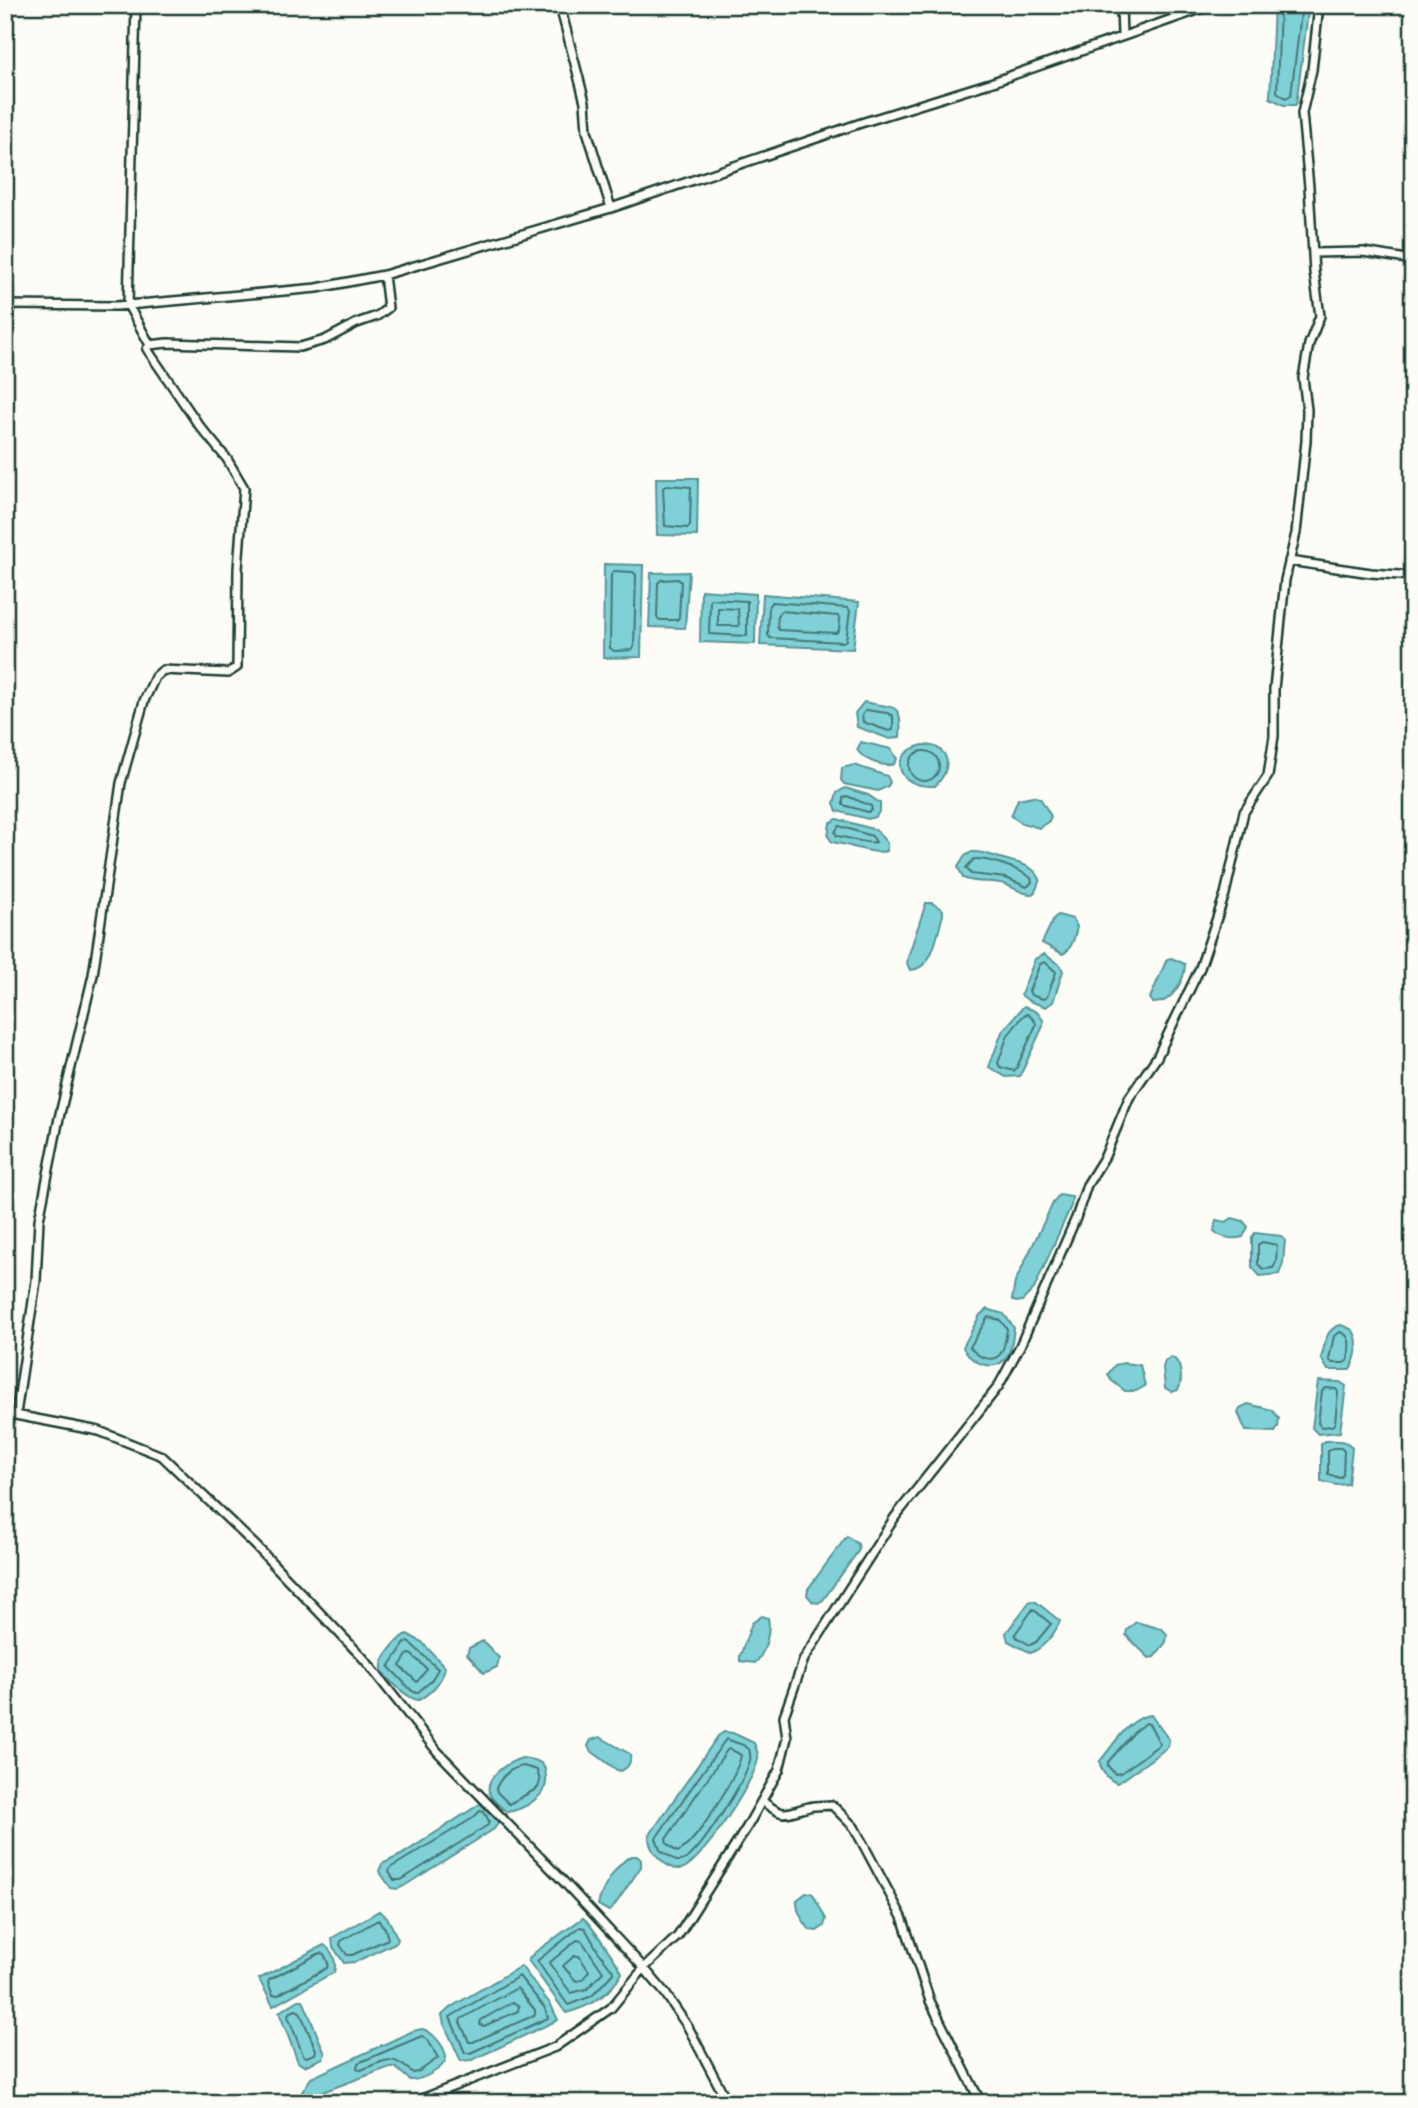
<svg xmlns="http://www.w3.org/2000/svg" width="1418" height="2108" viewBox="0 0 1418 2108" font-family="Sriracha,sans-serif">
<rect width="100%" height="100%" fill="#fdfcf7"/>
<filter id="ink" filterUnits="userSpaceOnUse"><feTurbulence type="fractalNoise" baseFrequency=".0143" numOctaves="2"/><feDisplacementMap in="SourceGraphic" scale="14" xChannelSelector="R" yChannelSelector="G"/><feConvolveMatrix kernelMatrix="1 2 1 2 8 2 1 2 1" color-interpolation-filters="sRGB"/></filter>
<g filter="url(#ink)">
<path fill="#7fd0d7" stroke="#599596" stroke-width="2" d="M1274 5H1309L1296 105H1284L1270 98Z
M656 478H698L697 536 657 535Z
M604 564 643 565 641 657 603 658Z
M689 572 685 628 649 627 651 573Z
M701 590 756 594 755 644 700 642Z
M763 594 859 602 853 649 760 645Z
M864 702C893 709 903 700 900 737L890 739 857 727 855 713Z
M861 742 891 749 897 759 894 764C883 768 864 760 857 750Z
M923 745C951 745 953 769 935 786 894 788 888 753 923 745Z
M854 765 887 776 890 782 888 786 878 791 844 784 841 780 842 768Z
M845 788 868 795 880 803V810L876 817 868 819 837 811 834 803 837 793Z
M1033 796 1040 798 1051 816 1049 821 1039 828 1022 823 1011 816 1018 799Z
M837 819 876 830 887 843V851C874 855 847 844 832 842L828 836 830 823Z
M972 852C983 851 990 855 1000 858 1015 863 1032 863 1040 879L1035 892 1032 894C1021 894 1014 887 1004 884 991 880 977 884 963 878L958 867 965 856Z
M926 903H932L943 910V915C937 933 934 969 910 970L907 964 908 957Z
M1058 915 1073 919 1077 927C1075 936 1072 949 1063 954L1042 943 1054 918Z
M1044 954 1060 965 1063 971 1053 1002 1046 1007 1029 1001 1021 995 1035 959Z
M1171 958 1185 964C1185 980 1172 1004 1153 1003L1150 998 1167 959Z
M1024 1006 1037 1012 1043 1020V1026L1020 1076 1006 1077 989 1067 1002 1032Z
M1059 1195 1072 1197 1071 1206 1034 1289 1022 1301 1016 1302 1012 1300 1015 1282 1054 1201Z
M1232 1218 1243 1221 1248 1227 1243 1237C1233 1240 1222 1238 1214 1231L1216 1220 1226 1222Z
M1255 1233 1281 1236 1285 1241 1283 1263 1279 1274 1260 1276 1252 1267V1237Z
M987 1309 1004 1314 1014 1328C1013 1336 1012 1348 1008 1355 997 1375 969 1363 963 1347L980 1315Z
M1341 1325C1343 1326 1350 1328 1352 1330 1361 1338 1356 1362 1349 1370H1328L1321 1358C1326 1344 1324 1329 1341 1325Z
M1171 1357C1182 1361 1183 1381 1178 1390L1172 1392 1165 1388 1163 1368 1165 1361Z
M1124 1363 1140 1365 1145 1386 1136 1391H1125L1111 1380 1108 1374 1115 1365Z
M1318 1381 1340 1382 1346 1386 1340 1432 1318 1434 1312 1428Z
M1248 1404 1272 1410 1279 1418 1278 1427 1275 1432 1246 1431 1238 1413 1240 1408Z
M1325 1441C1335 1441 1346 1438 1352 1448L1348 1484 1336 1485 1321 1481V1444Z
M847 1536 858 1544 859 1550 823 1600 818 1603 813 1602 807 1595 808 1589Z
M1030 1601 1036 1602 1060 1621C1055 1634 1044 1647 1031 1653L1008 1641 1006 1633Z
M762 1616 768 1618C771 1631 765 1654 755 1663L740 1661V1656L752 1623Z
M1136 1622 1162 1629 1167 1634 1166 1642 1154 1657 1149 1658 1126 1635 1127 1630Z
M407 1634 422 1642 445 1667C442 1682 432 1692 419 1700 410 1700 384 1678 382 1669 380 1658 398 1638 407 1634Z
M483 1641 499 1658 497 1667 484 1673 467 1654 469 1648Z
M1151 1715 1169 1740 1168 1747 1124 1779 1117 1783C1109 1780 1099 1770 1100 1761 1112 1747 1130 1716 1151 1715Z
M724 1732 733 1733 754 1743C756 1748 759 1754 758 1759 756 1778 699 1868 680 1869 673 1870 665 1864 660 1859 653 1852 649 1846 649 1836L718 1736Z
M600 1737 630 1754C631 1763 629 1767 621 1771L617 1770 590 1750 588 1746 591 1740Z
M522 1758C527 1759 535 1759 539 1762 545 1765 546 1771 546 1777 549 1795 524 1810 507 1812 501 1807 494 1802 490 1795 482 1777 509 1762 522 1758Z
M483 1802 488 1806 498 1823 494 1829 404 1886 398 1889 391 1888 379 1871 382 1864 401 1855Z
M631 1856H637L641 1860V1867L612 1909 609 1911 598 1905C601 1890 617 1863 631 1856Z
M807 1892 813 1894 826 1919 824 1926 817 1931 810 1930C803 1921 796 1911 797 1900Z
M379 1911 387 1917 398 1939 397 1942 355 1962 344 1963 333 1947 332 1938Z
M583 1918C589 1921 620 1967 622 1973 610 1995 589 2007 566 2013L528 1960 534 1953Z
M324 1945C333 1951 337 1962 334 1972L273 2006 259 1979Z
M521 1966 551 2005 558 2020 472 2060 461 2061 444 2024 442 2015 451 2007Z
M299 2000H303L325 2054 323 2058 304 2066 298 2062 279 2012Z
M422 2029C432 2031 446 2047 446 2058 445 2069 420 2081 410 2080L395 2067H390L317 2094 309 2096 302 2092 311 2078 413 2031Z"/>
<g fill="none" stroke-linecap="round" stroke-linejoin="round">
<path stroke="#457875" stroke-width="2" d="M1280 5 1277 92 1286 98 1291 95 1302 5
M667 485 691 487 690 525 688 528 665 526 663 488Z
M614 571 633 572 636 575 634 647 632 650 614 651 610 648 611 575Z
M661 580 678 579 681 582 679 617 677 620H660L657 618 658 583Z
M710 599 747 601V636L709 634Z
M772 602 848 608 850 611 846 640 843 642 770 638 768 635 769 605Z
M718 608 738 609 739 626H718Z
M781 611 838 616 840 619 839 630 836 633 779 630 777 627 778 614Z
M866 710 887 713 893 716V730L889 731 863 722 862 715Z
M909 766a15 15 0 1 1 30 0a15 15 0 1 1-30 0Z
M847 796 871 806 872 810 868 812 843 805V798Z
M839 826 872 836 876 842C869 845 848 837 837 836L835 832Z
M974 859C988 858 1020 869 1031 878L1032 882 1027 887 1006 878 971 874 966 868Z
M1045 962 1056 972 1047 997 1043 999 1031 995 1029 991 1040 964Z
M1028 1014 1035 1021 1036 1025 1017 1067 1014 1071 1000 1067 998 1063 1008 1035 1024 1015Z
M1262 1242 1277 1245 1276 1262 1273 1268 1263 1269 1258 1264V1245Z
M988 1317 1000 1320 1007 1329C1006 1336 1005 1347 1001 1353 993 1365 976 1356 970 1347Z
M1340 1332C1353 1336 1349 1348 1348 1360L1344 1363H1332L1329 1359 1334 1336Z
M1326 1388 1336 1389 1338 1392 1335 1423 1332 1426 1321 1427 1318 1423 1322 1391Z
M1332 1448H1341L1344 1451 1343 1475 1340 1478 1328 1474V1451Z
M1033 1609 1051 1624 1036 1642 1030 1645 1016 1637 1015 1634Z
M409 1642 438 1669 431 1681 417 1693 412 1691 389 1667 405 1643Z
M411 1654 427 1669 417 1682 400 1666 407 1655Z
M1146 1723 1150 1725 1160 1744 1121 1773 1115 1774 1108 1766V1762L1136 1730Z
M726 1739 743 1745 749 1749C750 1753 751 1756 750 1760 746 1779 702 1849 686 1859 681 1862 681 1861 676 1861L660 1850 656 1838Z
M730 1749 741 1755C739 1773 694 1848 677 1852L667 1844 666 1839 727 1750Z
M523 1766 537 1770 540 1781 538 1788 509 1804 497 1792 496 1788C502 1775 510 1768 523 1766Z
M480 1811 484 1812 489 1821 488 1825 401 1880H394L389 1872 390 1868 473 1818Z
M378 1920 385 1928 388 1939 352 1955H347L340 1945 341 1941Z
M580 1927 585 1928 598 1951 614 1972 592 1996 568 2005 537 1961Z
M577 1940 582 1941 603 1972 587 1989 571 1993 549 1963Z
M320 1953 324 1954 328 1963 327 1968 278 1995H273L268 1983 269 1980Z
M574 1956H579L589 1971 582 1980 576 1981 563 1966Z
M519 1976 545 2008 548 2018 470 2053H465L450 2017Z
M517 1988 535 2010V2015L473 2042H469L460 2022 461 2019Z
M513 2002 519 2006 518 2011 484 2026 480 2025 481 2020Z
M296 2010 300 2012 316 2050 315 2054 306 2057 303 2055 288 2016 289 2013Z
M422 2036 428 2040 438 2058 418 2072 413 2073C390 2053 387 2060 361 2070L357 2068 358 2063Z"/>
<g stroke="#1f3d34" stroke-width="12">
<path id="street" d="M136 5 128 305 150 345
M1121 5 1122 36
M560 6 585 102 587 131 611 208
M1313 253 1363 252 1413 260
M5 305 117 306 317 288 384 275 611 208 861 123 993 82 1212 5
M1289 561 1371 573 1413 576
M5 1413 99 1431 162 1456 255 1545 365 1660 437 1751 563 1881 644 1968 665 1993 688 2027 728 2103
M16 1414 36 1281 39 1220 59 1118 93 975 121 783 144 701 155 677 163 670 228 673 237 667 238 569 244 488 227 459 198 424 147 349 150 345 167 343 300 347 325 340 357 323 377 316 388 308 384 275
M762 1801C786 1819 784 1813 809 1807 816 1805 825 1806 832 1805L854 1827 902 1917 930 2001 981 2103
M411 2103 555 2047 611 2008 644 1968 678 1936 747 1827 779 1770 787 1738 784 1716 804 1659 895 1517 998 1387 1020 1346 1076 1218 1087 1185 1105 1156 1129 1098 1157 1057 1200 968 1225 894 1244 812 1268 776 1274 736V689L1285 580 1296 533 1306 441 1307 410 1303 378 1309 344 1320 316 1314 272 1309 187 1302 113 1312 70 1319 5"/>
</g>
<use href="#street" stroke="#fdfcf7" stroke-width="7"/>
</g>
</g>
<rect width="1418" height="2108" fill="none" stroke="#fdfcf7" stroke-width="28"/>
<rect x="14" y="14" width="1390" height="2080" fill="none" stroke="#1f3d34" stroke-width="2.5" filter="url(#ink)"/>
</svg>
